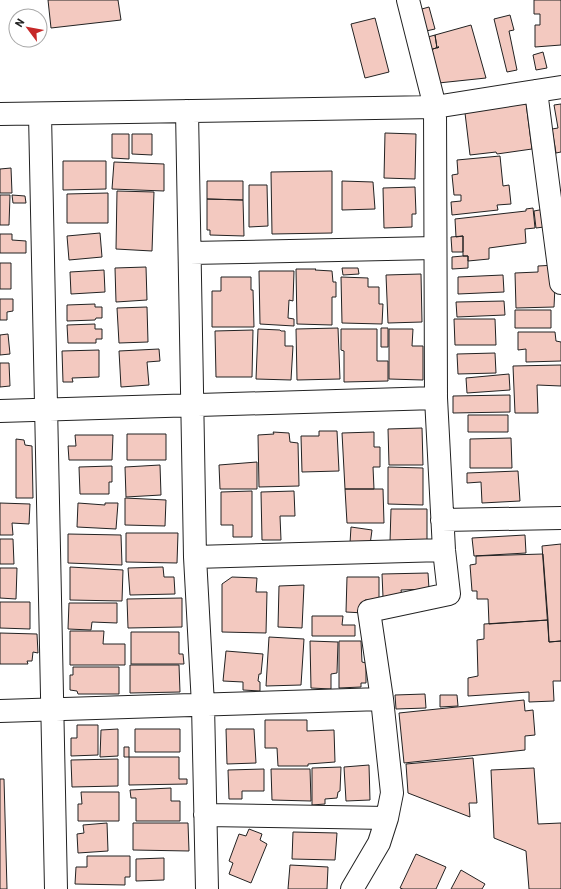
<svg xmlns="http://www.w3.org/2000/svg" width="561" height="889" viewBox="0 0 561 889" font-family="Barlow,sans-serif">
<rect width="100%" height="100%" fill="#fff"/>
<path fill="#f3c9c0" stroke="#222" d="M48 0H118L121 20 51 28Z
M534 0H561V45L535 47V25H540V14H534Z
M429 7 435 29 417 33 411 12Z
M510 15 514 30 509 31 517 70 507 72 494 19Z
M375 18 389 72 365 78 351 24Z
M471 25 486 78 429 84 424 52 439 47 437 48 435 35Z
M435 35 437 48 439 47 424 52 421 39Z
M543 52 547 68 536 70 533 55Z
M526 103 532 149 497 154 496 152 470 155 465 113Z
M561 104V152L556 153 552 129 558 128 554 105Z
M385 133 416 134 415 179 384 178Z
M112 134H129V159L112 158Z
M132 134H152V155L132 154Z
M500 156 503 186 509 185 511 204 497 205 498 210 452 215 451 202 461 201V195H454L452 175 458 174 457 160Z
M63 161H106V189L63 190Z
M114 162 164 164V191L112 189Z
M11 168 12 193H0V169Z
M332 171V233L272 234 271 172Z
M207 181H243V200L207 199Z
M342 181 373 182 375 209 342 210Z
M249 185H267L268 226 249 227Z
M415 187 416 214H412V227L384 228 383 188Z
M117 191 154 192 152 251 116 249Z
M108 193V223H67V194Z
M0 195H10L9 225H0Z
M12 195 25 196 26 203H13Z
M207 199 243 200 244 236 210 235V230H207Z
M533 208 535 228 525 229 526 243 489 248V259L468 261V256H463V236L456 237 455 219 526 211V209Z
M550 208 552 226 536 228 534 211Z
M100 233 102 257 69 260 67 236Z
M0 234H12V240L26 241V253H0Z
M463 236V252H452L451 237Z
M463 256H468V268L452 269V257Z
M0 263H11V289H0Z
M556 265 554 307 516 308 515 273 538 272V266Z
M146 267 147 300 116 302 115 268Z
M342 268H358L359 274 343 275Z
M296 269H316L315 270 332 271 333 282H336V297H332V325L297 324Z
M104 270 105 292 71 294 70 272Z
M259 271H294L293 301 289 300 288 318 294 319V326L260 324Z
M421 274 422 322 388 323 386 275Z
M503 275 504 292 458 294V277Z
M221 277H251V290H253L254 327H212V291H221Z
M341 277 368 278V287H379V304H383L382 324 342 323Z
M0 299H13V311L7 312V320H0Z
M504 301 505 315 457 317 456 302Z
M95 304V307H102V318H96L95 320 67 321V305Z
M147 307 148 342 119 343 117 308Z
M515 310H551V328H515Z
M454 319H495L496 345H455Z
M95 324V329H102V339H96V343H68L67 325Z
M338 328 340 379 297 380 296 329Z
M381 328H388V347H381Z
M258 329 280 330 281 331H285V346H293L291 380 256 379Z
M341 329H377V361H388V381L344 382V351L341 350Z
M389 329H413L412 346H423V380L389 379Z
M253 330 252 377H216L215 331Z
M518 332H555L556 341 561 342V361L526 362V349L518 350Z
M8 334 10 354 0 355V335Z
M159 349 160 361 147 362 149 385 121 387 119 351Z
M99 350V377L72 378 73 382H63L62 351Z
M495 353 496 373 458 374 457 354Z
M0 363H9L10 386 0 387Z
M561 365V386L537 385 538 413H515L513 366Z
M509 374 510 390 467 393 466 378Z
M510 395V412L453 413V396Z
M468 415H508V432H468Z
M422 428 423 465H389L388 429Z
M319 431H337L339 471 302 472 301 436H319Z
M273 432 289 433 290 442 298 443 299 486 259 487 258 435 274 434Z
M374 432V447H380V467H373L374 489H345L342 433Z
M127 434H166V460H127Z
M75 435H113L112 460H69L68 446H76Z
M511 438 512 468H470V439Z
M16 439 24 440 25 445 32 446 33 498H16Z
M257 462V489H220L219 465Z
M160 465 161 495 126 497 125 467Z
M112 466V482H109V494H80L79 467Z
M388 467 423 468V505L388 504Z
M518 471 520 501 482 503 481 482 467 483V473Z
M345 489H383L384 523H347Z
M252 491V537H233V525H221V492Z
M294 491 295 516H280L281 540H262L261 492Z
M125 498 166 500 165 526 125 525Z
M0 503 30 504 29 524 12 523 13 535H0Z
M78 503 105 505V503H118L116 529 77 527Z
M391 509H427V540L390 542Z
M351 527 372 530 370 545 350 543Z
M126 533H178L177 563 126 562Z
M68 534 121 535 122 565 68 563Z
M525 535 526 553 474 556 472 538Z
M0 539H13L14 564H0Z
M561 544V641L549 642 542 546Z
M543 554 548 620 489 624 488 599H477V591H472L470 565 476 564V556Z
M70 567 123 570 122 601 70 600Z
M163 567 164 577H174L175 594 130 595 128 568Z
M0 568H17L16 599 0 598Z
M428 573 429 589 401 590 402 596 383 597 382 574Z
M232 577 257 578 256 592H267L266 633 222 632V584Z
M347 577H379V600H365L364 613 346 612Z
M304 585 302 628 278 627 279 586Z
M182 598V627L128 628 127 599Z
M0 602H30V629L0 628Z
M69 603H117V623L92 622 91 630 68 629Z
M312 616H343L342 625H355V636H312Z
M548 620 549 642 561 641V681H553L554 701 529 702V692L468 696V678L478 676 477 640 484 639V624Z
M70 631H104L103 644H125V665H70Z
M131 632H179V654H183L184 664H131Z
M0 633 37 634 38 653 33 652 32 661H27L28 664H0Z
M269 637 304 639 301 685 266 686Z
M310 641 338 642 337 673 331 674V689L311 688Z
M339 641H361L362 662 366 663V683H361V687L339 688Z
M226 651 263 654 261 674H259L258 681 260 682V691L243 690V682L223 681Z
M130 665H179L180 692 130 693Z
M73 667H119V694H78L77 691 70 690V675H73Z
M425 694 426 708 396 709 395 695Z
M440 695H457L458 706 440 707Z
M524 700 525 711 533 710 535 735 525 736V750L404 763 399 713Z
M265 720H307V731L334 730 335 762 308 764V766H278L277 748H265Z
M77 725H98V755L71 756V738H77Z
M118 729V756L100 757 101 730Z
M135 729H180V752H135Z
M226 729H254L256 763 227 764Z
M124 747H129V757H124Z
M129 757H179V779H187V784L129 785Z
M473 758 477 803H469L470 817 408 793 406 764Z
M118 759V786L72 787 71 760Z
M369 765 370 800 346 801 344 767Z
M341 767 340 791 338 792 337 798 325 799V804L312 805V768Z
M534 768 538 824 561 823V889H529L526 851 494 838 491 770Z
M264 769V791H242V799H229L228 770Z
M271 769H310L311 801 272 800Z
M0 779H4L7 889H0Z
M171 788V801H180V821H136V798H131L130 790Z
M81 792H119V821H78V804H82Z
M107 823 108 851 78 853 77 834 84 833 83 825Z
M133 823H188L189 851 133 850Z
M249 829 262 834 260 840 267 844 251 883 229 874 233 863 229 861 239 834 246 836Z
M293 832 337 833 335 860 292 859Z
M416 854 446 867 436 889H403L400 888Z
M87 856H130V877H125V885L75 884 76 867H87Z
M164 858V880L136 881V859Z
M290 865 328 867 327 889H288Z
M461 870 485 884 482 889H451Z"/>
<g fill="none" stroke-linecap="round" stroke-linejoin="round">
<g stroke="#222" stroke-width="24">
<path id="minor" d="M536 91 561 283
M187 111 195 557 203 705 207 889
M0 114 435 107 561 87
M40 114 56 889
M190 253 435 248
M0 411 436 398
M442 520 561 518
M195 557 444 550
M0 711 382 699
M205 815 387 818
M352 889 379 843 387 818 392 793 382 699 369 611 449 594 444 550 436 398 435 107 408 0"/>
</g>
<use href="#minor" stroke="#fff" stroke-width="22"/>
</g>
<g transform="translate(28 28) rotate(302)"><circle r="19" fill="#ffffff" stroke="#a7a7a7"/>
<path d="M0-3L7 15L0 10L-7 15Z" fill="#c62828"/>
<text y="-6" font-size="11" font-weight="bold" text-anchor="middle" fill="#222222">N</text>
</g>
</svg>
